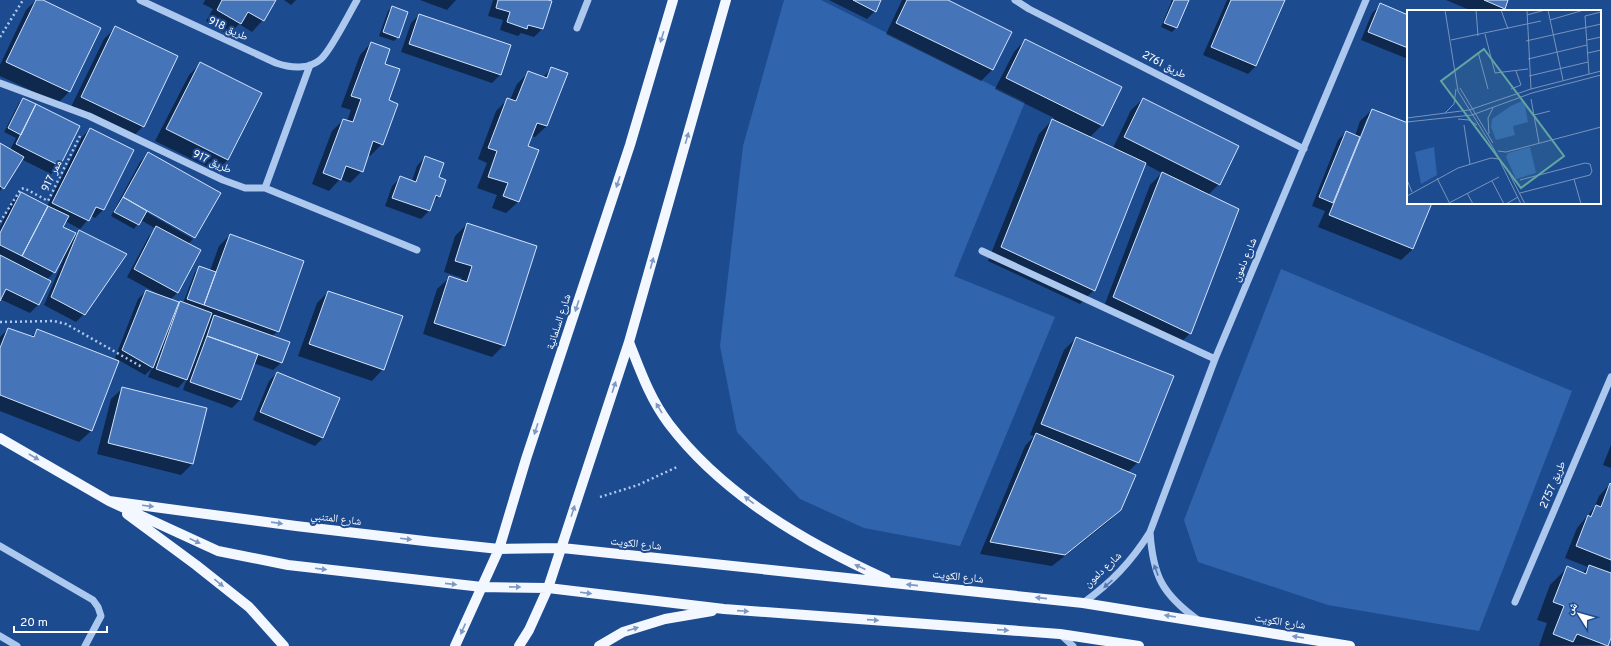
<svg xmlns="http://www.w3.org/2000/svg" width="1611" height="646" viewBox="0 0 1611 646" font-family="Overpass,'Noto Naskh Arabic',sans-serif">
<rect width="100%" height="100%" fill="#1d4b90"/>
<path fill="#3065ae" d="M784 0H821L1025 102 954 276 1055 317 960 546 864 528 800 499 737 432 720 346 743 146Z
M1281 269 1572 391 1479 631 1328 605 1198 562 1184 520Z"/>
<path fill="#0007" fill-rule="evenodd" d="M36 0H40L99 28 69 92 58 103 0 76V65L26 10Z
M205 0H275L263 20 252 32 239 24 229 35 206 21 213 9 203 4Z
M284 0H296L291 5Z
M420 0H456L447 10Z
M493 0H545L550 2 542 29 534 37 521 33 518 36 500 30 503 20 488 16Z
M829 0H880L875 11 867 19Z
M902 0H946L1011 32 992 70 981 81 886 34Z
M1172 0H1188L1176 28 1172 32 1161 27Z
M1227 0H1283L1256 66 1248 74 1203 55Z
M1446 0H1507L1501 11H1472Z
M1381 5 1408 16V59L1361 40 1372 13Z
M392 7 398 37 394 41 379 36 388 11Z
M419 15 500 75 492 83 401 52 411 23Z
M115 28 143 126 132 138 70 109 104 39Z
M1025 40 1102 125 1090 137 1113 148 1131 110 1143 99 1219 184 1208 195 1190 333 1179 345 1103 309 1150 185 1162 173 1145 164 1094 290 1080 304 988 261 1039 134 1054 118 995 89 1014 52Z
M371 43 387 101 382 144 370 156 368 155 362 171 350 183 340 179 329 191 312 184 332 131 343 120 347 121 351 110 341 107 360 55Z
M200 64 228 160 216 171 155 141 189 75Z
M552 68 547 126 535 137 531 136 527 147 537 151 518 202 506 213 492 208 497 195 477 188 487 163 478 159 496 111 508 99 510 100 517 84 528 73 542 78Z
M23 99 78 126 59 166 51 174 21 159 0 191V144L10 150 16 138 4 132 19 103Z
M1372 110 1408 124V203H1431L1413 249 1401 260 1318 227 1325 211 1312 206 1338 140 1346 132 1355 136 1360 121ZM1367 118 1369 119 1361 138H1359Z
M90 129 133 150 103 210 95 218 91 216 80 229 65 221 62 228 76 235 79 231 84 314 76 322 44 305 63 260 61 259 54 272 47 280 49 281 38 305 30 313 0 299V227L13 201 21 193 47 206 82 137Z
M148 154 146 212 193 239 188 244 178 292 170 300 176 307 181 302 183 303 195 272 199 268 210 271 219 246 230 235 278 331 272 336 282 362 273 370 253 363 240 400 232 408 183 390 187 378 178 388 148 377 152 368 145 375 115 358 138 299 146 291 158 294 127 277 149 236 156 229 141 220 134 229 111 216 140 162Z
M425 157 438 178 439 196 432 203 429 211 421 219 385 206 392 186 401 177 412 181 417 166Z
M467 224 504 345 492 357 423 334 437 289 449 278 460 281 462 278 444 272 455 236Z
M328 292 383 369 372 381 298 356 317 303Z
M8 329 31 337 38 330 117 362 91 431 79 442 0 411V337Z
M1076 338 1138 462 1128 472 1120 510 1108 522 1052 566 980 554 1025 446 1034 436 1030 435 1064 350Z
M277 373 323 438 315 446 253 420 269 381Z
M123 388 206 409 192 464 181 475 97 454 111 399Z
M1611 445V468L1603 465Z
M1610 484 1611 635 1607 645 1539 646 1547 623 1537 620 1550 585 1567 568 1582 574 1588 567 1565 558 1577 528 1594 508 1599 496Z"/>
<path fill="#4575b8" stroke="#d2e3fa" d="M36 0H43L101 28 70 92 6 62Z
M222 0H276L264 21 248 12 241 24 217 10Z
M498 0H548L552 1 543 29 528 25 527 29 507 22 510 12 496 8Z
M853 0H881L876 12Z
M907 0H948L1012 32 993 70 896 23Z
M1174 0H1189L1177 28 1164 23Z
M1231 0H1285L1256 66 1211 47Z
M1484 0H1508L1505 9Z
M1380 3 1408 15V48L1368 32Z
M392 6 408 12 399 38 383 32Z
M419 14 511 45 501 75 409 44Z
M115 26 178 56 144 127 81 97Z
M1025 39 1122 87 1103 126 1006 78Z
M371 42 390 49 385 64 400 69 389 100 398 104 383 145 373 141 363 172 346 166 341 180 323 173 343 119 353 122 361 99 351 96Z
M200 62 262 93 228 160 166 129Z
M551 67 568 73 547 126 537 123 528 146 539 150 519 202 503 196 508 183 488 177 497 151 488 148 507 98 516 101 528 71 547 78Z
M23 98 36 104 21 135 8 128Z
M1143 98 1239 146 1220 185 1124 137Z
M36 104 80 126 60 166 16 144Z
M1372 109 1408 123V203H1432L1413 249 1329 215Z
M1052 119 1146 163 1095 291 1001 247Z
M90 128 134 150 104 210 96 207 89 221 52 203Z
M1346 131 1360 137 1333 203 1319 197Z
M0 143 24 157 4 189 0 186Z
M148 152 221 193 195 238 123 197Z
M425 156 444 163 439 177 446 180 440 197 436 195 430 211 392 198 400 176 416 182Z
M1162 172 1239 209 1191 334 1113 297Z
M21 192 48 206 22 256 0 245V233Z
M123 197 147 211 139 225 114 212Z
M48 206 69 216 63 227 76 233 55 273 22 256Z
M467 223 537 246 505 346 434 323 449 276 467 282 472 266 455 261Z
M156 226 201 250 178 293 134 269Z
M79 230 127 254 85 315 51 297Z
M230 234 304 261 279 332 204 305Z
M0 255 51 281 39 305 6 289 0 301Z
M199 266 216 272 204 305 187 299Z
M146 290 179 302 153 368 122 350Z
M328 291 403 316 384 370 309 344Z
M180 301 212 313 187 380 156 369Z
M214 315 290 342 282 363 207 336Z
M8 328 34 337 37 329 119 361 92 431 0 395V348Z
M207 336 258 354 241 400 190 382Z
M1076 337 1174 376 1139 463 1041 424Z
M277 372 340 398 323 438 260 412Z
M122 387 207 408 193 464 108 443Z
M1036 433 1136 475 1121 510 1065 555 990 542Z
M1610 483 1611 484V560L1576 546 1588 515 1591 517 1596 505 1601 507Z
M1589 565 1611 573V638L1608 646 1577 634 1573 642 1553 634 1564 606 1553 602 1567 566 1586 574Z"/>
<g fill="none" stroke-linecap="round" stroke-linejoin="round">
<path stroke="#adc8ee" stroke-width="2.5" stroke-dasharray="2 3" stroke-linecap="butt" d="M0 37 23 0
M0 222 21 189 24 188 48 201 81 134
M0 322 54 321 66 324 142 367
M600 497 638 485 677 467"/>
<path stroke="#adc8ee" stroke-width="7" d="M140 0 276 63C290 68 309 70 321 59 331 50 349 14 357 0
M1015 0 1029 9 1304 149
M577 28 588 0
M0 83 89 116 223 180 245 188H265L417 250
M265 188 310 65
M982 251 1215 359
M1150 532C1153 576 1162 594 1198 620
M0 546 93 600 98 607 101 616 85 646
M1515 602 1611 377
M1083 603C1112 582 1131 562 1150 532L1215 359 1366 0
M1060 634 1073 646
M0 636 17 646"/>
<path stroke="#f3f7ff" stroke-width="10" d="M629 342C640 370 650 399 669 424 723 495 806 543 886 579
M0 438 109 501 218 551 288 565 482 587 548 588 724 609 1060 634 1139 646
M109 501 296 526 433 542 499 549 562 548 1083 603 1350 646
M127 514 196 565 249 607 284 646
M455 646 499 549 526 459 630 145 673 0
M519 646 529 630 548 588 629 342 726 0
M599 646 623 632 665 619 712 611"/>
</g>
<defs><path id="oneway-solid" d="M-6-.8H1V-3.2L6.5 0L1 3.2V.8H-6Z"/></defs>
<g fill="#7d98c2">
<use href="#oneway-solid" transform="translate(662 37) rotate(107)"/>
<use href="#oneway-solid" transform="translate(687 138) rotate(-74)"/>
<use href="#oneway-solid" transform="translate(618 182) rotate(108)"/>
<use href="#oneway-solid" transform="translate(652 263) rotate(-74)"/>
<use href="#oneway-solid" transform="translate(577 306) rotate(108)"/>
<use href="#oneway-solid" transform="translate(614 387) rotate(-72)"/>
<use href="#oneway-solid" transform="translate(659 408) rotate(-121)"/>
<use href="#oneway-solid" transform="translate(536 429) rotate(108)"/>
<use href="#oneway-solid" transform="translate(34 457) rotate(30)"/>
<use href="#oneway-solid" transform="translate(749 500) rotate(-143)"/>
<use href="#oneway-solid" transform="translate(148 506) rotate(7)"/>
<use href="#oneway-solid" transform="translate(573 511) rotate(-72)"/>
<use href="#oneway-solid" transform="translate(277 523) rotate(8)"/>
<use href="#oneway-solid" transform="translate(406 539) rotate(7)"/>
<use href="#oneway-solid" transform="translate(195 541) rotate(25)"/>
<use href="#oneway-solid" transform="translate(860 567) rotate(-156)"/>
<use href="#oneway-solid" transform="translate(321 569) rotate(7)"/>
<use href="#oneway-solid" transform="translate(219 583) rotate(39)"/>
<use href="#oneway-solid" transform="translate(451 584) rotate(6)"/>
<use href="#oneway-solid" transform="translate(912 585) rotate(-174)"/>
<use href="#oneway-solid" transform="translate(515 587) rotate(1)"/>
<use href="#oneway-solid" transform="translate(586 593) rotate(7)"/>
<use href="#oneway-solid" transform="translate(1041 598) rotate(-174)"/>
<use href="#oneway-solid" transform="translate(743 611) rotate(4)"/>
<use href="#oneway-solid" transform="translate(1170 616) rotate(-171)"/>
<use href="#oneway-solid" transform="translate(873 620) rotate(4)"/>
<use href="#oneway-solid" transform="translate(463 629) rotate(114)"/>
<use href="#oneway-solid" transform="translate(633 629) rotate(-18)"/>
<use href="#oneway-solid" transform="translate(1003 630) rotate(4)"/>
<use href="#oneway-solid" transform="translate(1298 637) rotate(-171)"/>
</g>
<g fill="#4f77b1">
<use href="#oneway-solid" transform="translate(1156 570) rotate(-110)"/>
<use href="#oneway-solid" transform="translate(1108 584) rotate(138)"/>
</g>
<g text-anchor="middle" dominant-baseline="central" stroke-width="4" stroke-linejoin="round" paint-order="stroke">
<g font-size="11" fill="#fff" stroke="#1d4b90">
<text transform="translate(228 29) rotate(25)">طريق 918</text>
<text transform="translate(1164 65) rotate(27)">طريق 2761</text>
<text transform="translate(212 162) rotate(25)">طريق 917</text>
<text transform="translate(52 176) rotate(-64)">ممر 917</text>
<text transform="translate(1245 260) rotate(-67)">شارع دلمون</text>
<text transform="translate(559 322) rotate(-72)">شارع السلمانية</text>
<text transform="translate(1553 485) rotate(-67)">طريق 2757</text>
<text transform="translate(336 519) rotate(7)">شارع المتنبي</text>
<text transform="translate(636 544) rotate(6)">شارع الكويت</text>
<text transform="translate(1103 570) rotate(-43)">شارع دلمون</text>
<text transform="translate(958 577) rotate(6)">شارع الكويت</text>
<text transform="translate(1280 622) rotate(9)">شارع الكويت</text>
</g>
</g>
<g transform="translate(1407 10)">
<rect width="194" height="194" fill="#1d4b90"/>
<path d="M117 90 121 112 106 116 108 125 89 130 84 117 85 109 104 96ZM27 137 30 165 14 174 8 142ZM123 137 129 163 109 169 99 147 101 143Z" fill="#3065ae"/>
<path fill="none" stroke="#7793bc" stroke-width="1" d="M38 0 51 81 88 141 114 194M69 0 71 26M94 0 101 19M120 0 124 79M141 0 156 70M120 5 138 0M143 10 177 0M78 24 88 63 121 59M44 30 134 11M180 30 194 27M119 31 194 14M71 42 81 79M181 43 194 40M121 49 180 35M182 64 178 6 194 2M122 66 181 52M53 78 86 133M104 79 114 75 109 61M124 89 132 133M38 103 47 94 49 79M127 105 143 101M0 108 62 100 124 79 194 61M51 109 62 110 70 115M0 112 65 105 125 83 194 65M57 115 63 154M82 124 81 108 86 98M91 141 99 142 194 117M99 157 118 194M30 168 42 192M167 169 174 194M0 170 5 182M113 170 178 153 183 154 185 161 183 165 113 183M85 171 97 194M60 183 66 194M0 186 51 158 84 148 92 149M40 194 92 167M99 194 111 187"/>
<path fill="#63a6a1" fill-opacity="0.15" stroke="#63a6a1" stroke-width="2" d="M77 39 157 146 114 178 34 71Z"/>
<rect width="194" height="194" fill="none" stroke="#fff" stroke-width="2"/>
</g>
<g transform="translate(1579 614) rotate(307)" stroke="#1d4b90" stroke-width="3" paint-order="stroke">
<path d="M0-3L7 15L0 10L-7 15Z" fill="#ffffff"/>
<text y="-6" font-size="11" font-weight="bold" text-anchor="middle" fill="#ffffff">ش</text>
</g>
<path d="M14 626v6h93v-6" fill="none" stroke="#ffffff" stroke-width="2"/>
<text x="20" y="626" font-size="12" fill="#ffffff" stroke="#1d4b90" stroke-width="3" paint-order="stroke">20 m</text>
</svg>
